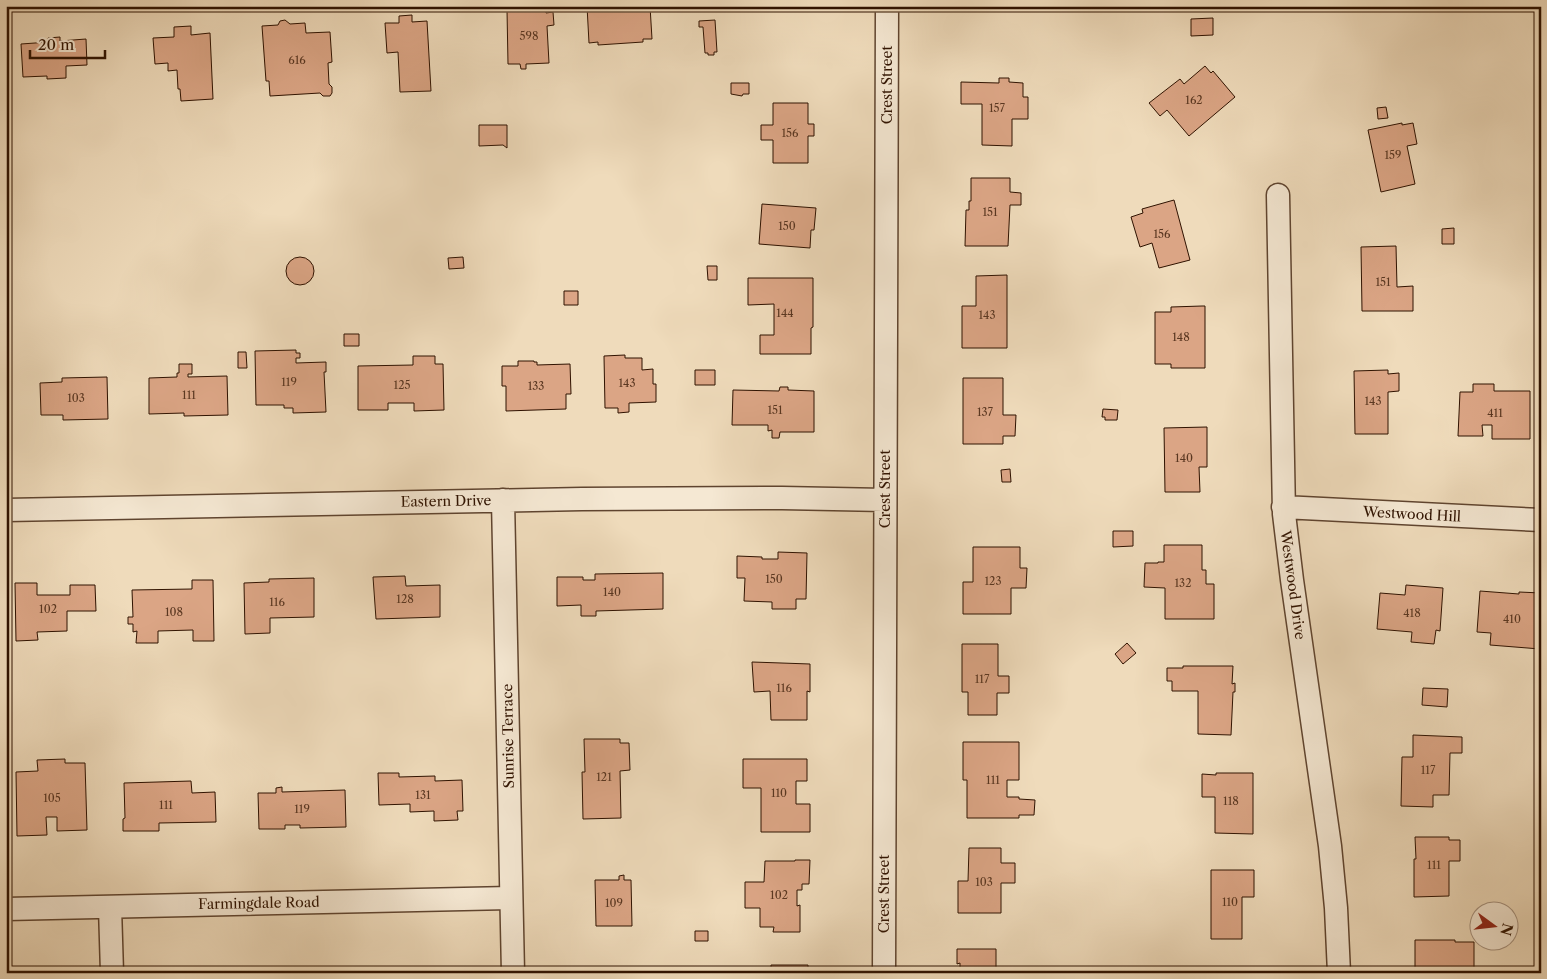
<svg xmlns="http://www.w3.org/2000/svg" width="1547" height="979" viewBox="0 0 1547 979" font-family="'Libre Caslon Text',serif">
<rect width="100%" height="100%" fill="#efdbbb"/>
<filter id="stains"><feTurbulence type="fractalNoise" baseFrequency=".004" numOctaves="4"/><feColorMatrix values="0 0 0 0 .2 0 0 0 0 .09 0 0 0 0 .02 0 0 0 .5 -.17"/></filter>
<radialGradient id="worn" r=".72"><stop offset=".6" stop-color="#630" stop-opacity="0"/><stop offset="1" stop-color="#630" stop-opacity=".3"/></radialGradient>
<path fill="#dba585" stroke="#2f1200" d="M532 6 546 8V13L553 12 554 25 547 26 549 63 526 64V69H521L520 64H508L507 10 532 9Z
M587 6H650L652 39H643V42L598 45V42L589 43Z
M412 15V22L427 21 431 91 400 92 398 52 387 53 385 23H399V16Z
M1213 18V35L1191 36V19Z
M285 20 290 24 305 23 306 33 330 32 332 62 328 63 329 84 332 87V93L330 96H323L320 93 270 96 269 81H266L262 26 278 25 280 21Z
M715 20 717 52H714V55H708V53H705L703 27H699V21Z
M191 26V35L210 33 213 99 181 101 180 89H178L177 70 168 71V63L155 64 153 38 174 37V27Z
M60 37V41L86 39 87 65 66 66V78L47 79V76L23 77 21 44 49 42 48 38Z
M1205 66 1211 73 1213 71 1235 97 1189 136 1167 110 1160 116 1149 103 1180 79 1184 84Z
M999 78H1009V82L1023 83V97H1028V119H1012V146L982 145V104H961V82L999 83Z
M731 83H749V94H743L742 96 731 94Z
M773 103H808V124H814V136H808V163H773V140H761V125H773Z
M1386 107 1388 118 1378 119 1377 108Z
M1402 123V125L1413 123 1417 144 1407 146 1415 184 1381 192 1368 130Z
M479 125H507V148L503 145 479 146Z
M971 178H1010V192L1021 193V205H1010L1008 246H965L966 210H969V201H971Z
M1174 200 1190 260 1159 268 1152 243 1140 247 1131 217 1143 213 1142 209Z
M762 204 816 208 814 230H811L810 248 759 244Z
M1454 228V244H1442V229Z
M1396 246 1397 287 1413 286V311H1362L1361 247Z
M286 271a14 14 0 1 1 28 0a14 14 0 1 1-28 0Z
M463 257 464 268 449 269 448 258Z
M707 266H717V280H708Z
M1007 275V348H962V306H976V276Z
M748 278H813V327L811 328V354H760V335H774V304L748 305Z
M564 291H578V305H564Z
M1202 306H1205V368H1171V364H1155V312H1171V307Z
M344 334H359V346H344Z
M296 350V353H300V358H296V363L326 362V372H324L326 412 293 413V408H284V405H256L255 351Z
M238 352H246L247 368H238Z
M625 355V358H642V370L653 369V384H656V402L629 403V412L618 413V408H605L604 356Z
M413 356H435V364H443L444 410 414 411V403H388V410H358V366L413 365Z
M518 361H534V362H537V365L570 364 571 394H566V409L506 411V386H502V366H518Z
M179 364H192V374H188V377L227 376 228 415 184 416V413L149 414V378L177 377V373H179Z
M695 370H715V385H695Z
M1388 370V374L1399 373V391L1388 392V434H1355L1354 371Z
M107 377 108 419 63 420V415H41L40 383 62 382V378Z
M963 378H1003V415H1016L1015 436H1003V444H963Z
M1473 384H1494V391H1530V439H1492V425H1482L1483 436H1458L1460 392H1473Z
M780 387H788V390L814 391V432H780L779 438H772V430L768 431V425H732L733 390 779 391Z
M1103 409 1118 410 1117 420H1105V417H1102Z
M1207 427V467H1199L1200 492H1165L1164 428Z
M1010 469 1011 482H1002L1001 470Z
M1113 531H1133V546L1113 547Z
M1164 545H1202V570H1206V584H1214V619H1165V588L1144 587 1145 563H1158V562H1164Z
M973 547H1020V568H1027L1026 588H1011V614H963V582H973Z
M778 552 807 553 806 599H796V609H772V602L744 601 745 578H737V556L762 557V559H778Z
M663 573V609L596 611V616H581V605L557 606V577H583V580H595V574Z
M405 576 406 586 440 585V617L376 619 373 577Z
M314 578V617L270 618V633L245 634 244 583 269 582V579Z
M192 580H213L214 641H193V630L158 631V643H136L137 631 133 632V624H128V617H133L132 590 192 589Z
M15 583H37V595H70V585H95L96 611H67V631L37 632 38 640 16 641Z
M1406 585 1443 588 1440 631 1436 630 1434 644 1411 642 1412 632 1377 629 1380 593 1405 595Z
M1480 591 1519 594V592L1541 593 1540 649 1490 645 1491 633 1477 632Z
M1127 643 1136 653 1123 664 1115 654Z
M962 644H998V676H1009V693H997V715H968V692H962Z
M752 662 810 664V692L807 691V720H771L770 691 754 692Z
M1183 666H1233L1232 684 1235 683V692H1233L1231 735 1198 734V691H1172V681H1167V668H1183Z
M1423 688 1448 689 1447 707 1422 705Z
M1413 735 1462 737V753H1450L1449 795H1433V807L1401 806 1402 757H1413Z
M584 739H620V743H629L630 770 620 771 621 818 583 819 582 772H585Z
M963 742H1019V780H1007V797H1019V799L1035 800 1034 815H1019V818H967V780H963Z
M65 759V763H85L87 830 57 831V817H46L47 835 17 836 16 772 38 771 37 760Z
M743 759H807V781H796V804H810V832H761V788H743Z
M378 773H399V777L435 776V781L462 780 463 811H457L458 820 434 821V811L410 812V804L379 805Z
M1216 773H1253V834L1215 833V797H1202V774L1216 775Z
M191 781 192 793 215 792 216 822 159 823V831H123V819L125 818 124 783Z
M282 787V792L345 790 346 827 300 828V825H285V829H259L258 793H276V788Z
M1415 837H1449V840H1460V861H1449V896L1414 897V859H1416Z
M969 848H1001V863H1015V883H1001V913H958V881H968Z
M795 860H810L809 884H802V890H797V906L800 905V932H773L774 927H760V908H745V882H764L765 861H795Z
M1211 870H1254V897H1242V939H1211Z
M624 875V880H631L632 926H596L595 880H619V876Z
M695 931H708V941H695Z
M1415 940H1455V942H1474V968H1467V973L1415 972Z
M957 949H996V973H960V963L957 964Z
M771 965H808V973H771Z"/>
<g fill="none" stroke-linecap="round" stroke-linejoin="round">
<g stroke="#5f442f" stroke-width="25">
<path id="street" d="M1278 195 1284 514 1292 580 1330 846 1336 908 1339 973
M503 500 513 973
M1283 507 1541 520
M6 510 582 499 782 498 885 500
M110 907 112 973
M6 909 511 898
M884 973 887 6"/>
</g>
<use href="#street" stroke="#f5e8d3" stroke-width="22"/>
</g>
<g text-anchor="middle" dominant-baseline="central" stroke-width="5" stroke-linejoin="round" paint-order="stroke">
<g font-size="11" fill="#5a3721">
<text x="529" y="36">598</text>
<text x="297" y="60">616</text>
<text x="1194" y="100">162</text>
<text x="997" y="108">157</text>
<text x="790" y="133">156</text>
<text x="1393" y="155">159</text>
<text x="990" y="212">151</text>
<text x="787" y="226">150</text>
<text x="1162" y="234">156</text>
<text x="1383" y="282">151</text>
<text x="785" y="313">144</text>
<text x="987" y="315">143</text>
<text x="1181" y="337">148</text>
<text x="289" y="382">119</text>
<text x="627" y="383">143</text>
<text x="402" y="385">125</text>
<text x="536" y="386">133</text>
<text x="189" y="395">111</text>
<text x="76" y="398">103</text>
<text x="1373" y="401">143</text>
<text x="775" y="410">151</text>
<text x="985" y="412">137</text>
<text x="1495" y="413">411</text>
<text x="1184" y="458">140</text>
<text x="774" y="579">150</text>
<text x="993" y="581">123</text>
<text x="1183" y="583">132</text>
<text x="612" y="592">140</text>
<text x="405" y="599">128</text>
<text x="277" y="602">116</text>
<text x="48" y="609">102</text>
<text x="174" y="612">108</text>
<text x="1412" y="613">418</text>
<text x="1512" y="619">410</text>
<text x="982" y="679">117</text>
<text x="784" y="688">116</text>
<text x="1428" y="770">117</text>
<text x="604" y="777">121</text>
<text x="993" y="780">111</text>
<text x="779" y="793">110</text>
<text x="423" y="795">131</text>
<text x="52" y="798">105</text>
<text x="1231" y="801">118</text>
<text x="166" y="805">111</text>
<text x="302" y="809">119</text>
<text x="1434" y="865">111</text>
<text x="984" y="882">103</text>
<text x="779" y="895">102</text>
<text x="1230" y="902">110</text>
<text x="614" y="903">109</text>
</g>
<g font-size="14" fill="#2f1200" stroke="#f5e8d3">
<text transform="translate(887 85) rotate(-90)">Crest Street</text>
<text transform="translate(885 489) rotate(-90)">Crest Street</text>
<text transform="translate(446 501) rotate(-1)">Eastern Drive</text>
<text transform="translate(1412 514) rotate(3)">Westwood Hill</text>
<text transform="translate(1293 585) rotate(82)">Westwood Drive</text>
<text transform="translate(508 736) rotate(-91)">Sunrise Terrace</text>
<text transform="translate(884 894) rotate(-90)">Crest Street</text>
<text transform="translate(259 903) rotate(-1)">Farmingdale Road</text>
</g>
</g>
<rect width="1547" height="979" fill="none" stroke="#efdbbb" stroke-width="25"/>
<rect x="8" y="8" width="1532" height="964" fill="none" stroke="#2f1200" stroke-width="2.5"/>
<rect x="12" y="12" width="1522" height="954" fill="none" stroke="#2f1200"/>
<g transform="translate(1494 926) rotate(105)"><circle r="24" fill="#f5e8d3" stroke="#a6927f"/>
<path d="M0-4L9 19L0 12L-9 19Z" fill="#8f2418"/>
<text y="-8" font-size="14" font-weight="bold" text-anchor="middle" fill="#2f1200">N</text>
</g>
<path d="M30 50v8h75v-8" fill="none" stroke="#2f1200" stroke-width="2.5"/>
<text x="38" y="50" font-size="15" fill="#2f1200" stroke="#f5e8d3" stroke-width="4" paint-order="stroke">20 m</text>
<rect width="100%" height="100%" filter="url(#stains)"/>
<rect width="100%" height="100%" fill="url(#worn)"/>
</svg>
